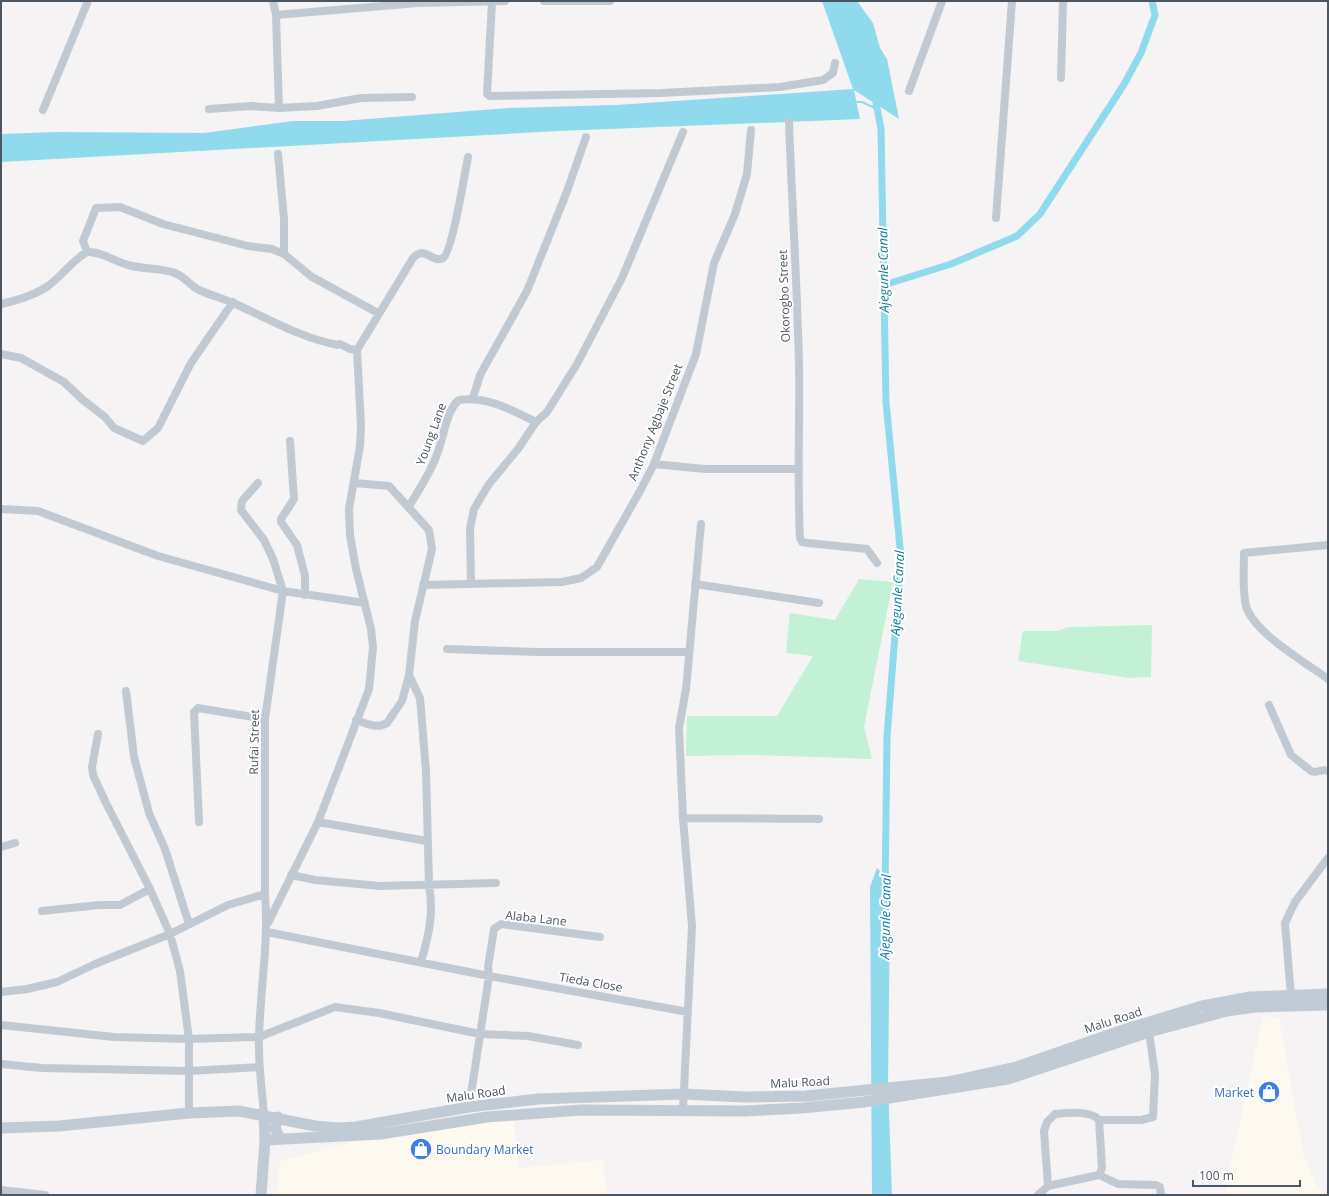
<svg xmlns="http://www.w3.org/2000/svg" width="1329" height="1196" viewBox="0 0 1329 1196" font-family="'Open Sans',sans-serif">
<rect width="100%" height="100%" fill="#f5f3f3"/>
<path fill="#fdf9ef" d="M1263 1016 1279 1018 1303 1152 1315 1182 1325 1195H1224Z
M514 1118 518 1168 603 1160 607 1195H277L280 1161 372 1136Z"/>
<path fill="#c3f1d5" d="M859 579 893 582 864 727 872 759 751 755 686 756 687 716H777L813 656 786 653 790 613 835 620Z
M1152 625 1151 677 1129 678 1018 661 1023 631H1057L1069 627Z"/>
<path fill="#90daee" d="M822 1H857L873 23 880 48 887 59 899 119 854 90 860 119 559 131 1 162V134L55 132 204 133 293 121H343L508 108 616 105 853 89Z
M877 868 883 875 890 913 888 1083 892 1195H872L870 887Z"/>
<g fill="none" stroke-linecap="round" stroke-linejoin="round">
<path stroke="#90daee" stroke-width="2" d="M855 102H862L877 109"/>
<path stroke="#90daee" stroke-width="7" d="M875 97 881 129 886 402 901 558 887 737 885 896
M884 285 951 264 1017 236 1040 214 1123 86 1141 53 1155 15 1152 1"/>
<path stroke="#c1cad2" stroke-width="8" d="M273 1 276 15 279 108
M544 1H610
M492 2 487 94 490 96 661 93 780 87 823 80 833 73 835 63
M276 15 418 3 505 1
M1061 78 1063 1
M909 91 942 1
M209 109 252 106 279 108 317 106 361 98 412 97
M43 110 88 1
M789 122C792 203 797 283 799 364 800 422 797 480 800 538L802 542 808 543 867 549 877 563
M278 154 284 219V254L312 277 378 313
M996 218 1012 1
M87 252C102 251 117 263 132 266 145 269 159 268 172 272 184 275 189 285 199 290 210 295 222 298 233 303 268 318 300 338 338 345L340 344 350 349 357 350
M1 304C15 301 32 296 45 288 60 279 71 261 87 252L83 241 96 208 120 207 163 224 248 246 272 249 284 254
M1 354 21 358 64 382 83 400 105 417 114 428 143 441 158 428 191 363 233 302
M473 398 480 375 527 291 566 194 586 137
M290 441 294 499 281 519V522L297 545 305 576V595
M654 464 705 469H799
M258 483 242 501 241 510 264 540 273 559 283 591 265 719V894C269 943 260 990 259 1038 258 1064 262 1089 264 1115
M354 483 389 486 429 530 432 549 415 621 409 675 402 701 387 723C377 729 367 724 356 720
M409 506C419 490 429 475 436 457 443 441 446 410 459 400 488 396 511 410 536 422
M1 509 38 511 158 556 283 591 365 603
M1328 545 1244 553C1244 570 1242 589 1246 606 1254 633 1305 662 1328 679
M471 584 470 528 474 509 489 484 518 449 536 422 547 412 577 364 622 278 683 132
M695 584 819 603
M423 585 562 582 581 578 597 567 640 491 654 464 696 354 714 263 735 214 747 174 751 130
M447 649 536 652H689
M409 675 420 698 426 771 429 885C434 914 429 934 421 962
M126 691 134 757 149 813 165 849 189 924
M1269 705 1291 755 1311 771C1317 774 1322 768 1328 771
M98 734 92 767 93 775 106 803 150 889 170 934 180 971 189 1039V1113
M683 818 819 819
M199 822 194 712 198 708 265 719
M318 822 427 841
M1 847 15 843
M291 875 315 880 380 886 496 883
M42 911 99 905H120L150 889
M268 923 318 822 369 689 373 647 371 629 356 569 350 535 349 509 360 446 361 426 357 350 413 258C426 245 432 264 443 258 452 253 465 172 468 157
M267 932 489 976 688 1012
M1 992 27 989 57 982 95 964 170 934 228 905 265 894
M1289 1000 1291 996 1285 923 1295 902 1328 858
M1 1025 114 1037 189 1039 259 1037 335 1007 379 1013 480 1034 528 1036 578 1045
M1 1064 42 1068 189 1071 259 1067
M469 1107 489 976 488 967 494 929 501 924 600 937
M683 1110 692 926 683 818 679 728 686 689 701 524
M1099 1175 1118 1184 1156 1185 1160 1187 1161 1195
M1048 1186 1044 1131 1047 1122 1055 1114C1067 1113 1091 1110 1099 1120
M1 1190 45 1195
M1038 1195 1048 1186 1099 1175 1102 1168 1099 1120H1141L1153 1117 1155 1074 1149 1032"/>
<path stroke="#c1cbd6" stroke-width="11" d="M278 1117 275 1128 280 1139
M1 1128 59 1126 189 1113 239 1111 315 1126 337 1128 356 1127 469 1107 538 1099 684 1094 744 1097 806 1096 948 1082 1016 1067 1126 1029 1202 1006 1250 997 1328 994
M265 1140 381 1134 487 1117 581 1110 744 1111 802 1108 864 1102 1008 1079 1149 1032 1227 1011 1255 1007 1328 1005
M261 1195 265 1140 264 1115"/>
</g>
<defs>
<g id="shop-disc" transform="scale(1.15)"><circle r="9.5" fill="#3f7fe0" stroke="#fff"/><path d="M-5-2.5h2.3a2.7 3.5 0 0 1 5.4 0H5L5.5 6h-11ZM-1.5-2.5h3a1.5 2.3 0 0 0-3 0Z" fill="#fff"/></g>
</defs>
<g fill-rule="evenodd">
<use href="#shop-disc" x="1269" y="1092"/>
<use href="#shop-disc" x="421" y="1149"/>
</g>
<g text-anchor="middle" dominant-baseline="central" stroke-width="4" stroke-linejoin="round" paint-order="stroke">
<g font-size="12" fill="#4a5661" stroke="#fff">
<text transform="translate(784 296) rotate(-92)">Okorogbo Street</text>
<text transform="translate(655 422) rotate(-68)">Anthony Agbaje Street</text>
<text transform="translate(431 434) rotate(-70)">Young Lane</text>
<text transform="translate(254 742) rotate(-89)">Rufai Street</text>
<text transform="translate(536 918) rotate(6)">Alaba Lane</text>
<text transform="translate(591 982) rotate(10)">Tieda Close</text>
<text transform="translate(1113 1020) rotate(-18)">Malu Road</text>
<text transform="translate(800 1082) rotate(-3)">Malu Road</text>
<text transform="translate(476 1094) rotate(-8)">Malu Road</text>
</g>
<g font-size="12" fill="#366cbe" stroke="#fff" text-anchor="end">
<text x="1254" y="1092">Market</text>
<text x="436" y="1149" text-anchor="start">Boundary Market</text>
</g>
<g font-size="13" font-style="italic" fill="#0c7c9b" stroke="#fff">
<text transform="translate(883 270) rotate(-91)">Ajegunle Canal</text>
<text transform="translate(897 593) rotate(-87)">Ajegunle Canal</text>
<text transform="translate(885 917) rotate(-89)">Ajegunle Canal</text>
</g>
</g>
<rect width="1329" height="1196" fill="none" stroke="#4a5661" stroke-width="4"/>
<path d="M1193 1180v6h107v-6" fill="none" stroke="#4a5661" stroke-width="2"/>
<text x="1199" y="1180" font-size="12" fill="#4a5661" stroke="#ffffff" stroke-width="3" paint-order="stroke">100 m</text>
</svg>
